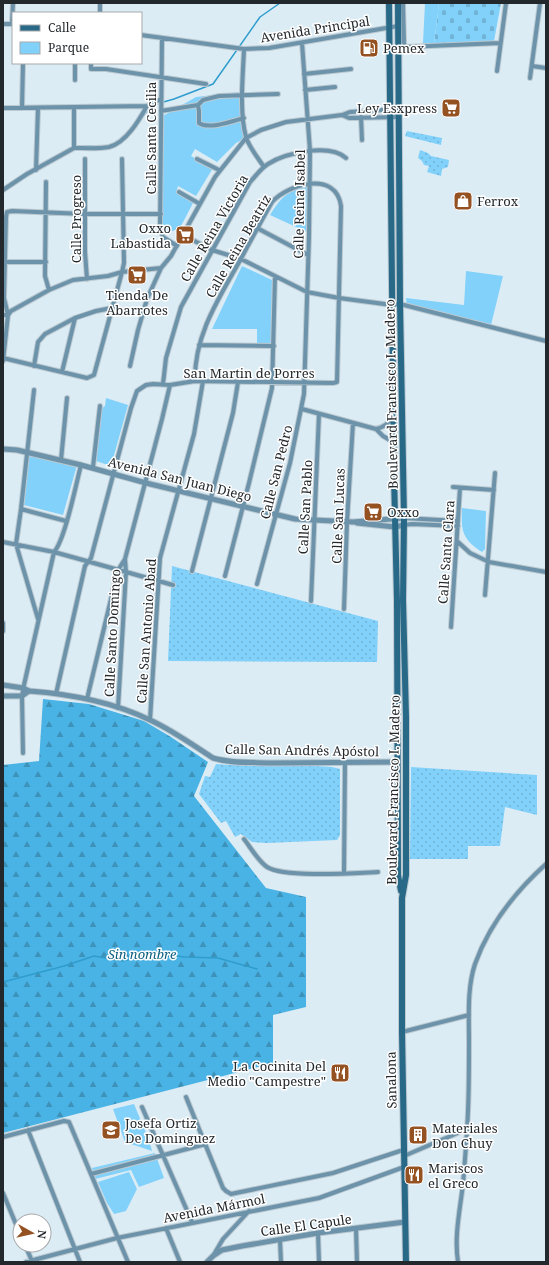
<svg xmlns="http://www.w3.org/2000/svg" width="549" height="1265" viewBox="0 0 549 1265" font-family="'Noto Serif',serif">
<defs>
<pattern id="grass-dots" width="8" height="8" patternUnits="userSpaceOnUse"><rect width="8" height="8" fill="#82d1fa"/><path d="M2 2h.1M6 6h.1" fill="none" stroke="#70b3d6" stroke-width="1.8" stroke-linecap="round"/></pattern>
<pattern id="forest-firs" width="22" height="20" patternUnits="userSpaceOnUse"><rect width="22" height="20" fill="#4ab3e5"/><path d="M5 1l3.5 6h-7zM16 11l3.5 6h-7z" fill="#3d92ba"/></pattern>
<pattern id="cemetery-stones" width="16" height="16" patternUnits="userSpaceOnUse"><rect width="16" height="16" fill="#82d1fa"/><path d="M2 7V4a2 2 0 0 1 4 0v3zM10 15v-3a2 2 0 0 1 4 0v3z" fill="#70b3d6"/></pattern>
</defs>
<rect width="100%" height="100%" fill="#dcecf5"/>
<path fill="url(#grass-dots)" d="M407 131 442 138 441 145 405 136Z
M420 150 428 153 431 156 449 160 448 167 442 169 441 176 427 172 429 166 424 165 422 161 418 158Z
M172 566 378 621 377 662 168 661Z
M298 763 299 765 332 767 340 769V835L337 840 267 843 252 842 241 834 235 837 226 821 221 823 199 794 205 776 210 777 216 764 229 765Z
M411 767 537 775V815L505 807 500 846H468V859H410Z"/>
<path fill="url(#forest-firs)" d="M43 699 89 704 144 721 171 737 208 762 194 796 266 888 306 897V1007L273 1015V1063L3 1133V765L39 761Z"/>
<path fill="url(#cemetery-stones)" d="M439 3H501L494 41 434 44Z"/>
<path fill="#82d1fa" d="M425 3H439L434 44 423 43Z
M240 92 245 138 236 143 217 162 195 149 191 156 213 168 196 196 178 186 176 193 193 203 180 228 160 236 163 116 196 97Z
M307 187V232L270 215C281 198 286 191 307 187Z
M242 266 272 280 271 343H257V329H212Z
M466 271 503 276 491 325 407 306 406 298 464 305Z
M106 398 128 405 111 466 96 461 102 408 105 406Z
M29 454 77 465 63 515 24 505Z
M462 508 486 511 485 549 482 552C462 539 461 531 462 508Z
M134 1104 149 1140 152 1151 125 1142 113 1109Z
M155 1153 164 1178 139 1187 131 1170 95 1179 92 1168Z
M129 1172 137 1189 126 1211 114 1214 107 1203 98 1182Z"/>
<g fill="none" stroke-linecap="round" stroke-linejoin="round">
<path stroke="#2e9ccc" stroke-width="1.5" d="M144 115 153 105 174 99 213 84 260 17 280 3
M82 146H104
M3 982 64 966 94 956 123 961 154 953 185 957 218 958 257 969"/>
<g stroke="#bbc9d1" stroke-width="6">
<path id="minor" d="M403 3 404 43 405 47 500 43
M100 13V3
M3 24H13
M12 24 13 3
M141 35 244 49 269 48 398 26
M162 39 160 229 163 237 177 246
M244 49C243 75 239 112 246 137 249 147 258 158 264 167
M91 63V69H106L206 84
M532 66 546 68
M497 71 506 3
M304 74 351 69
M530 78 540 3
M75 80V63
M305 90 335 87
M198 105 203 100 219 96 278 94
M3 108 147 106 161 99
M22 108 23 63
M161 111 198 105 199 111V123C209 130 233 121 244 118
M342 115 349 118 399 117
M361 117 362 140
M74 148C85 148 98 149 109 147 126 143 139 120 147 106
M74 148V108
M85 159V252L87 279
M197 159 219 170
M36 170 38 108
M46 182 45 276 49 290
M3 190 27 174 74 148
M179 192 200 204
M257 228 308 255
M183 235 212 250 241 259 307 292 339 298 392 305 400 304 546 341
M3 262H46
M3 315H8L11 311 49 290 73 280 108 276 122 272 161 268 171 256 215 177 246 138 261 130 286 122 342 115 350 112 399 109
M199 345 274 346
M3 358 87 378 94 375 122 272 124 263 122 159
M3 361 8 315 4 298 6 217 7 212 12 211 85 214H161
M34 366 38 342 45 334 75 318 96 311 112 308
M130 366 138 330 147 299 161 268
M62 372 75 318
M163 384 166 358 181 307 250 182C256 176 260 169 268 164 285 153 329 143 346 158
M34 390 21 509 16 544 38 619
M302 409 376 429C385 427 388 423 393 417
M376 429 383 436 393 442
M61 460 67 398
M93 467 100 406
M453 487 494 490
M21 509 66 521
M404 518 458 521
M404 525 412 524 458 526
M3 542 54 552 173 585
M458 542 470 553 489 562 546 572
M192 571 233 413 238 382
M225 576 249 483 272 388 275 276
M257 584 290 463 304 394 309 236 310 151 302 43
M485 595 495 473
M311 601 319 414
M344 609 347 522 353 423
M3 623V631
M451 627 460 488
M56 694 85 566 91 558 131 408 137 391 146 385 153 384 170 385 195 381 333 383 337 382 341 206C336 170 288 184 272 202 260 223 249 244 238 264 217 301 194 337 195 381
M87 699 118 570 125 559 162 419 170 385
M118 708 126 572 125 559
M150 720 160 558 194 434 203 381
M23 753 22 696 24 685 54 552C65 540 76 484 81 465
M244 839C251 848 258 861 267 867 284 878 355 873 378 872
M344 873 345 762
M402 1032 469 1015
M186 1097 223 1188 226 1191 231 1194 333 1173 403 1150
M142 1107 192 1222
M28 1130 80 1262
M3 1137 64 1121 69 1122 128 1262
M404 1156 467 1129
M91 1174 206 1144
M3 1193 20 1234
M166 1228 180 1262
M356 1229 357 1262
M318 1233 319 1262
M280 1240 281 1262
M25 1245 32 1261
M213 1256 223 1239 249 1211
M26 1262 117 1238 319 1198 404 1167
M458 1262C454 1236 460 1210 463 1184 465 1160 467 1136 468 1111 469 1088 469 1065 469 1042 469 1016 467 988 475 964 489 925 516 891 546 864"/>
</g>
<g stroke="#bbc9d1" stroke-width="7">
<path id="tertiary" d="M3 449 17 450 81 465 146 483 295 519 353 522 404 518
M357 523 395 527 404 525
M3 685 23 688 29 691C70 694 113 702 150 720 172 730 193 745 213 758 233 764 254 762 274 763 315 763 356 762 397 762
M3 696H22L29 691
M207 1262 213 1256 222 1250 242 1246 318 1233 405 1222"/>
</g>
<g stroke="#bbc9d1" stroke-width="8">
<path id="secondary" d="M389 3 394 475 397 601 398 875 401 891
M398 3 400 304 404 518 403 600 406 717V875L402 898V1032L406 1262"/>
</g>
<use href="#minor" stroke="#6c93a9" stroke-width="4"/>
<use href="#tertiary" stroke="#6c93a9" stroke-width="5"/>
<use href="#secondary" stroke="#296988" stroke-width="6"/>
</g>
<defs>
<g id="fuel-square" transform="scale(1)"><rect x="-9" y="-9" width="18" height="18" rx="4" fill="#945122" stroke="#fff"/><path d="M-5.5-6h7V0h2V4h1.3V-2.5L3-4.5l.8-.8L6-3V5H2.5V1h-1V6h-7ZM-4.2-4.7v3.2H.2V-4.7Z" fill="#fff"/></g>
<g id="supermarket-square" transform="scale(1)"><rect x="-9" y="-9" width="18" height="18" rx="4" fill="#945122" stroke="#fff"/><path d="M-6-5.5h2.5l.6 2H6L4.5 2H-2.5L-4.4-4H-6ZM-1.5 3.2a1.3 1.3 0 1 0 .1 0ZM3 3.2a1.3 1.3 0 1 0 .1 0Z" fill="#fff"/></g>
<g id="shop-square" transform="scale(1)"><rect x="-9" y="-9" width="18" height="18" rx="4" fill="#945122" stroke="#fff"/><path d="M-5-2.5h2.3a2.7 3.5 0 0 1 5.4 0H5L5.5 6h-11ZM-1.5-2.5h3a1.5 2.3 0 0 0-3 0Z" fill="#fff"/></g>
<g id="restaurant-square" transform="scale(1)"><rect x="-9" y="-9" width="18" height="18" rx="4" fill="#945122" stroke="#fff"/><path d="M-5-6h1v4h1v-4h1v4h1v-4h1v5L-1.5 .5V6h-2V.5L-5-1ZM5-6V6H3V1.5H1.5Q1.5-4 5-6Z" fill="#fff"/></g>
<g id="school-square" transform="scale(1)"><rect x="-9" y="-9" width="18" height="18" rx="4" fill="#945122" stroke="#fff"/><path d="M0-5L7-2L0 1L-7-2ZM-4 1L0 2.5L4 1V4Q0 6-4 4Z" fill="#fff"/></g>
<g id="building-square" transform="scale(1)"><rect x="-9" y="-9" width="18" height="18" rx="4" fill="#945122" stroke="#fff"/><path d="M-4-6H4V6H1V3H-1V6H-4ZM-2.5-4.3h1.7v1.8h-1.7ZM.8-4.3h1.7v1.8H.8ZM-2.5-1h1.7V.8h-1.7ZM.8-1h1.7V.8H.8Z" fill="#fff"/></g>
</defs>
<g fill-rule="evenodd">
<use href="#fuel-square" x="369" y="48"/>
<use href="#supermarket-square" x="451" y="108"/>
<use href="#shop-square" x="463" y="201"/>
<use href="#supermarket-square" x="185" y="235"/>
<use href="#supermarket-square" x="137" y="275"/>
<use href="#supermarket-square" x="373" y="512"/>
<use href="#restaurant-square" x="340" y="1073"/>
<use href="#school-square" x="111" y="1130"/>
<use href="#building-square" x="418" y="1135"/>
<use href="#restaurant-square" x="414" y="1175"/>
</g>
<g text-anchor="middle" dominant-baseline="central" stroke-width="3" stroke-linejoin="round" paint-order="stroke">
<g font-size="13" fill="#22282c" stroke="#fff">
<text transform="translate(315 29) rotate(-9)">Avenida Principal</text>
<text transform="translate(151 138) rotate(-90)">Calle Santa Cecilia</text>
<text transform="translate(299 204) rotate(-89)">Calle Reina Isabel</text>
<text transform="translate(76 219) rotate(-90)">Calle Progreso</text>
<text transform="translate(214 228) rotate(-60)">Calle Reina Victoria</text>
<text transform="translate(238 246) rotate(-60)">Calle Reina Beatriz</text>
<text x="249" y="373">San Martin de Porres</text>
<text transform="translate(391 394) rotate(-91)">Boulevard Francisco I. Madero</text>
<text transform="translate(276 472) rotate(-76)">Calle San Pedro</text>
<text transform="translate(180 479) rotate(14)">Avenida San Juan Diego</text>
<text transform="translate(305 507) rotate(-87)">Calle San Pablo</text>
<text transform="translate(338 516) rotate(-88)">Calle San Lucas</text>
<text transform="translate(446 552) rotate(-86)">Calle Santa Clara</text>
<text transform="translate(146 631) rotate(-86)">Calle San Antonio Abad</text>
<text transform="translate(112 633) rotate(-87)">Calle Santo Domingo</text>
<text transform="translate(302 750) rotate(1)">Calle San Andrés Apóstol</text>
<text transform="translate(393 790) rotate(-89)">Boulevard Francisco I. Madero</text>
<text transform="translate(391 1080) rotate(-91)">Sanalona</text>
<text transform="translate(214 1208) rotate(-11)">Avenida Mármol</text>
<text transform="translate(306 1225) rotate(-8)">Calle El Capule</text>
</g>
<g font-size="13" fill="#22282c" stroke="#fff" text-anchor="start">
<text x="383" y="48">Pemex</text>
<text x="437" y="108" text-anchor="end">Ley Esxpress</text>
<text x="477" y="201">Ferrox</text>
<text x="171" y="228" text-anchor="end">Oxxo<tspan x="171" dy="15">Labastida</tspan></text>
<text x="137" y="295" text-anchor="middle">Tienda De<tspan x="137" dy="15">Abarrotes</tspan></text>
<text x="387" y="512">Oxxo</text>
<text x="326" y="1066" text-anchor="end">La Cocinita Del<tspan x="326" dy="15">Medio "Campestre"</tspan></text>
<text x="125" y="1123">Josefa Ortiz<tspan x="125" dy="15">De Dominguez</tspan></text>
<text x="432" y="1128">Materiales<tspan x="432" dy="15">Don Chuy</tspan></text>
<text x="428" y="1168">Mariscos<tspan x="428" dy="15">el Greco</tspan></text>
</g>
<g font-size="13" font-style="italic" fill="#0c5f81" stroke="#fff">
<text x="142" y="954">Sin nombre</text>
</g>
</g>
<rect width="549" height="1265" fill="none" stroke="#22282c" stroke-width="8"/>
<rect x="12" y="12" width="130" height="52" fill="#ffffff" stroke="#a7a9ab"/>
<rect x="20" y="25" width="20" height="6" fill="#296988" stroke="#a7a9ab"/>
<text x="48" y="32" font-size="12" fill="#22282c">Calle</text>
<rect x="20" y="42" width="20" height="12" fill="#82d1fa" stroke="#a7a9ab"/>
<text x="48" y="52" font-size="12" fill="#22282c">Parque</text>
<g transform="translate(32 1233) rotate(98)"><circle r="19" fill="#ffffff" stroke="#a7a9ab"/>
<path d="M0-3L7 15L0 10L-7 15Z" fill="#945122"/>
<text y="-6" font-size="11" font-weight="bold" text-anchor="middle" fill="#22282c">N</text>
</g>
</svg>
